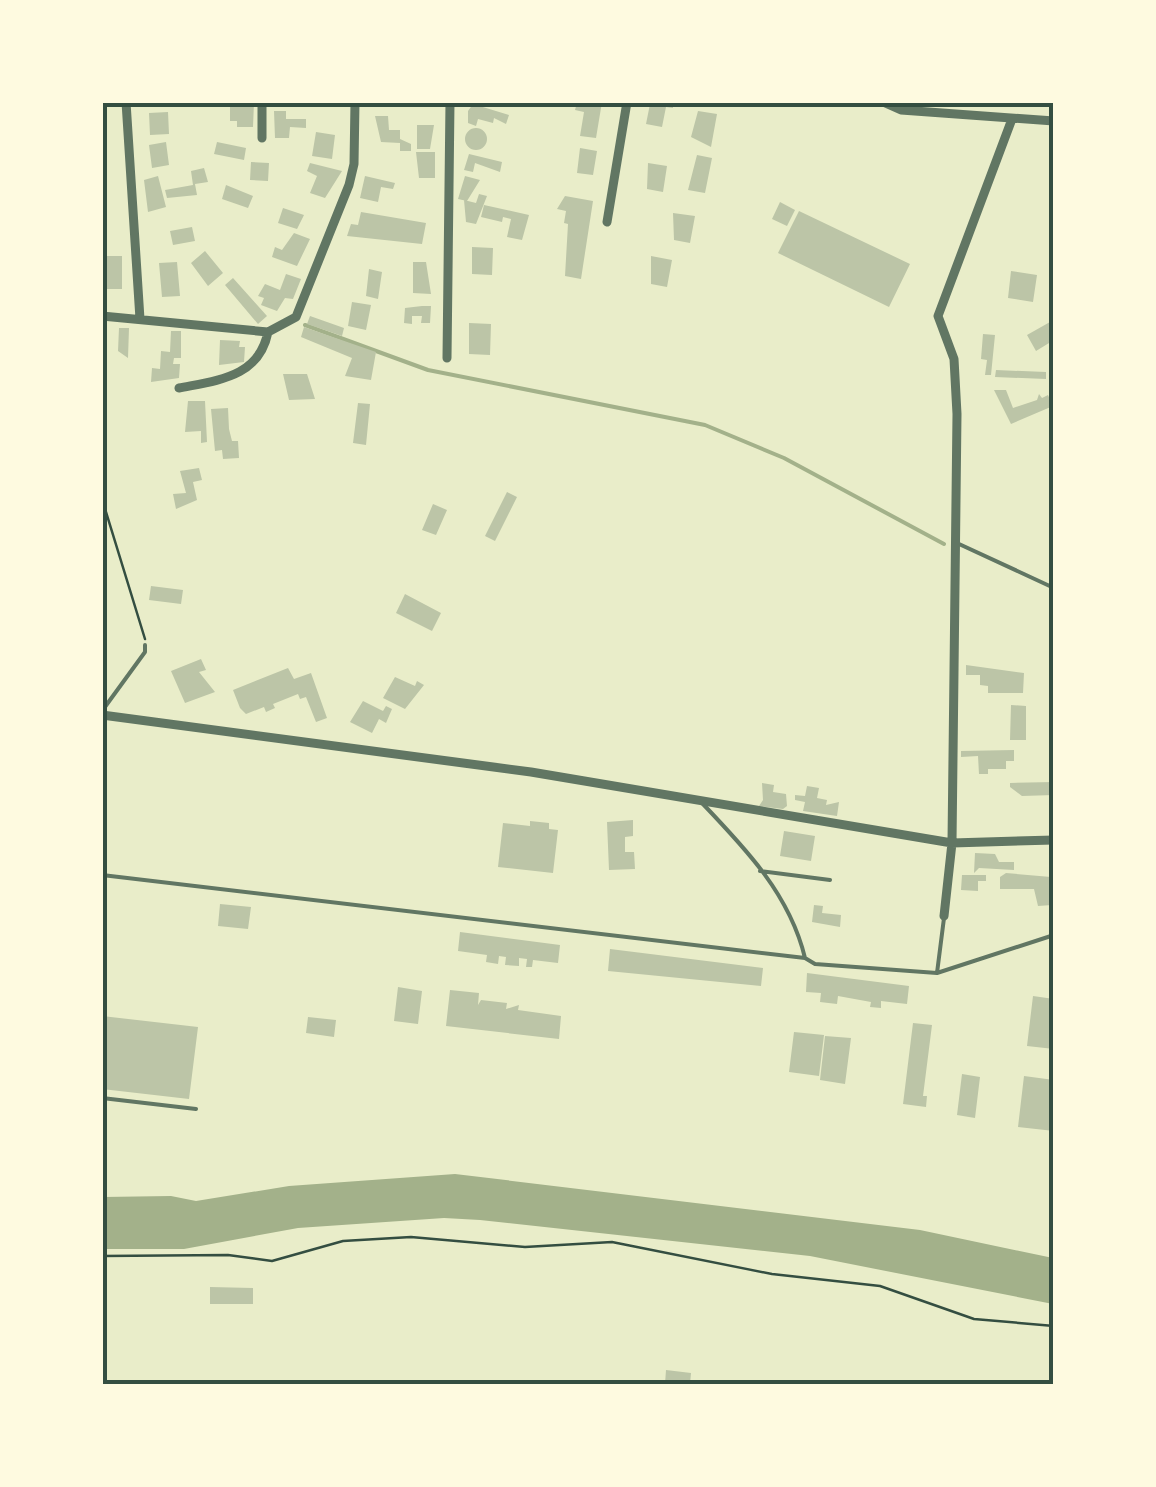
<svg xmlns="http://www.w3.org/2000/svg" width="1156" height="1487" viewBox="0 0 1156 1487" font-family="Inter,sans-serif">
<rect width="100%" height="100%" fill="#e9edc9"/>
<path fill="#a3b18a" d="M455 1174 920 1230 1053 1258V1304L810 1256 480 1220 444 1218 298 1228 184 1249H103V1197L171 1196 196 1201 289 1186Z"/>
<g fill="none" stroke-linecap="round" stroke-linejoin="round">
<path stroke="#a3b18a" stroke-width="4" d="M305 325 428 370 705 425 784 458 944 544"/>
</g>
<path fill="#bcc5a7" d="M237 102H254L253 127H237V121H230V107H237Z
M592 102H602L596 138 580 136 584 112 575 110 577 103Z
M660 102H673V108L666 107 662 127 646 124 650 104Z
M473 104 509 115 506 124 494 118 493 123 478 119 476 126 468 123V111Z
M274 111H286V119H306V128L290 127 289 138H275Z
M698 111 717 114 711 147 691 137Z
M168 112 169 134 150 135 149 113Z
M375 116H388L389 130H400V139L411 144V151H400V143L381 142Z
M417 125H434L430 149H417Z
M465 139a11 11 0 1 1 22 0a11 11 0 1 1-22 0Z
M316 132 335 135 332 159 312 156Z
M166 142 169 165 152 168 149 145Z
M217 142 246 148 244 160 214 154Z
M580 148 597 151 593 175 577 173Z
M416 152H435V178H419Z
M469 154 502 162 500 172 475 163 473 172 464 170Z
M697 155 712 158 705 193 688 190Z
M251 162 269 163 268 181 250 180Z
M310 163 342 171 325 198 310 193 317 176 307 171Z
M648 163 667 166 663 192 647 189Z
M204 168 208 182 195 184 197 195 167 198 165 190 193 185 191 171Z
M158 176 166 207 148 212 144 180Z
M365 176 395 183 393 189 381 187 378 202 360 198Z
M465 176 480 180 467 201 458 199Z
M226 185 253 196 248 208 222 199Z
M479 194 487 196 476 224 466 222 464 200 476 203Z
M565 196 593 201 581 279 565 276 568 224 564 223 566 211 557 209Z
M780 202 795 210 787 226 772 219Z
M484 205 529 215 522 240 507 237 511 219 503 217 502 222 481 217Z
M283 208 304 215 297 229 278 223Z
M799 211 910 264 889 307 778 253Z
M361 212 426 223 422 244 347 236 351 224 358 225Z
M673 213 695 216 690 243 674 240Z
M192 227 195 241 173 245 170 231Z
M294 233 310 239 297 266 272 257 275 247 282 250Z
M472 247 493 248 492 275 472 274Z
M205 251 223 273 208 286 191 263Z
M105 256H122V289H105Z
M651 256 672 260 667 287 651 284Z
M177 262 180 296 162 297 159 263Z
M413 262H426L431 294 413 293Z
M369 269 382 272 378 299 366 296Z
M1011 271 1037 275 1033 302 1008 298Z
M286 274 301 279 293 299 285 298 277 311 261 305 264 298 258 296 265 284 280 290Z
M233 278 267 316 258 324 225 285Z
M352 302 371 305 366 330 348 326Z
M422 306H431L430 323H421L422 316H412V324L404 323 405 308Z
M310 316 344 328 342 336 307 324Z
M1050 322 1054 340 1036 351 1027 335Z
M469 323 491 324 490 355 469 354Z
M304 327 376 352 371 380 345 376 352 358 301 337Z
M119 328H129L128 358 118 351Z
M171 331H181V358H174L173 364H180L179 378 151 382 152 368 160 369 161 351 170 352Z
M983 334 995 335 991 375H985L987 360 981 359Z
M220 340 240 341 239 347H245L244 362 219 365Z
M996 370 1046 372V379L995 377Z
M283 374H307L315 399 289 400Z
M994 390H1006L1013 408 1037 400 1039 394 1042 398 1048 395 1053 406 1011 424Z
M188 401H205L207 442 201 443V431L185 432Z
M358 403 370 404 366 445 353 443Z
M228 408 229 429 232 441H238L239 458 223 459 222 450 215 451 211 409Z
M199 468 202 480 193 482 197 500 176 509 173 494 186 493 180 471Z
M507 492 517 497 495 541 485 536Z
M433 504 447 510 436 535 422 530Z
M151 586 183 590 181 604 149 600Z
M405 594 441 613 432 631 396 613Z
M201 659 206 670 199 672 215 692 185 703 171 671Z
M966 665 1024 673 1023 693H988V686L980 685V675H966Z
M288 668 294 679 311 673 327 718 316 722 306 697 300 699 298 694 273 704 275 708 266 712 264 707 246 714 240 708 233 690Z
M395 677 415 686 417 681 424 685 405 709 383 698Z
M363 701 383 711 386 706 392 709 386 723 379 719 372 733 350 722Z
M1011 705 1026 706V740H1010Z
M1014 750V761H1006V769H988V774H979L978 756 961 757V751Z
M1054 782V795L1022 796 1010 787V783Z
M762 783 774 785 773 792 786 794 787 806 783 809 759 806 763 800Z
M807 786 819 788 817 798 827 800 826 805 839 802 837 816 803 811 805 802 795 800V795L805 796Z
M633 820V836L625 837V852H634L635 869 609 870 607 822Z
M530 821 549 823V829L558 830 553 873 498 867 503 823 530 826Z
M784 831 815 836 811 861 780 856Z
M975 853 995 854 999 862H1014V870L979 868 974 873Z
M1006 873 1051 877 1052 905 1038 906 1034 889H1000V877Z
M962 875H986V881H978V891L961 890Z
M220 904 251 907 248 929 218 926Z
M814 905 823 906 822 913 841 915 840 927 812 922Z
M460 932 560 945 558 963 533 960 532 967H526L527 959 519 958V966L505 965 506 957 499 956 498 964 486 962 487 955 458 951Z
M610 949 763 968 761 986 608 971Z
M807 973 909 986 907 1004 881 1001V1008L870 1007 871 1002 838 996 837 1004 820 1002 821 993 806 992Z
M398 987 422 991 418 1024 394 1021Z
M450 990 479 993 478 1005 481 1000 507 1003 506 1009 519 1005 518 1010 561 1016 559 1039 446 1026Z
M1033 996 1054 999V1049L1027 1046Z
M102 1016 198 1027 189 1099 102 1089Z
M308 1017 336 1020 334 1037 306 1033Z
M913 1023 932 1025 923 1096H927L926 1107 903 1104Z
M794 1032 824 1035 819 1076 789 1072Z
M825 1036 851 1038 845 1084 820 1080Z
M962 1074 980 1077 975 1118 957 1115Z
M1024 1076 1054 1080V1131L1018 1127Z
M210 1287 253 1288V1304H210Z
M666 1370 691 1373 690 1384H665Z"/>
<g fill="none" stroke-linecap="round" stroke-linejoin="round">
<path stroke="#344e41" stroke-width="2.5" d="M102 499 145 639
M102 1256 228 1255 272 1261 343 1241 411 1237 525 1247 612 1242 772 1274 880 1286 974 1319 1054 1326"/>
<path stroke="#617663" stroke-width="4" d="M959 544 1054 588
M102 711 145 652V645
M702 803C746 849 790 895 805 958L815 964 937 973 1054 935
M760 871 830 880
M102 875 805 958
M937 973 944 918
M102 1098 196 1109"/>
<path stroke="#617663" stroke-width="9" d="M126 102 140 319
M883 102 901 110 1054 121
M262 138V102
M607 222 627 102
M102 316 268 332 296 317 349 185 354 164 355 102
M447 358 450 102
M179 388C219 380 259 377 268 332
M102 715 531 772 952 843 1054 840
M944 916 952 843 957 414 954 359 938 316 1012 119"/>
</g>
<rect width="1156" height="1487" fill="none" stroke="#fefae0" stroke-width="210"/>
<rect x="105" y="105" width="946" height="1277" fill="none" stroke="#344e41" stroke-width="4"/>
</svg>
